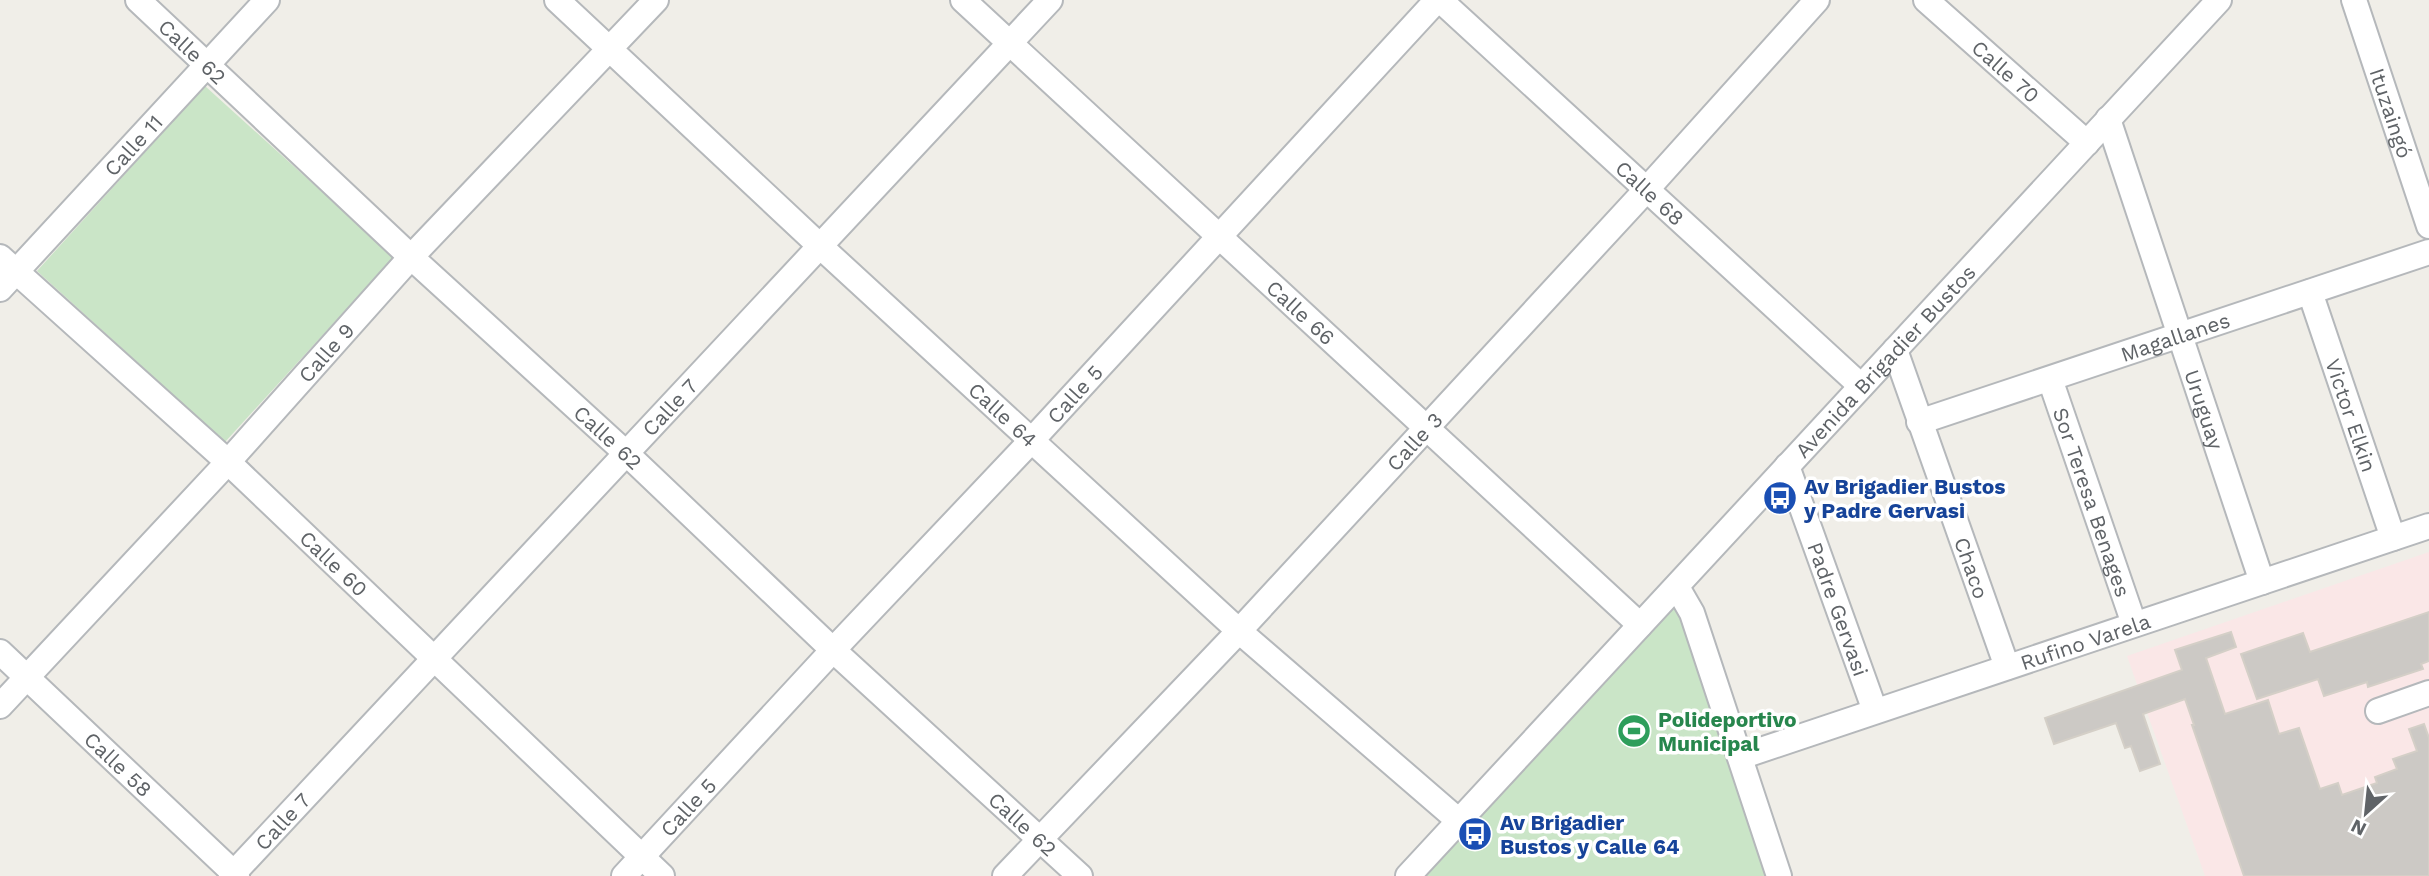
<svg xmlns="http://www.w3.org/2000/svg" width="2429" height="876" viewBox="0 0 2429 876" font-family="'Work Sans',sans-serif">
<rect width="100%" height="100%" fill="#f0eee8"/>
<path fill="#fae7e7" d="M2429 552V876H2205L2127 656Z"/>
<path fill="#cae5c7" d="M205 86 394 257 225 442 37 271Z
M1677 587 1775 876H1409Z"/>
<path fill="#ccc9c5" stroke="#d4cfc7" stroke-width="2" d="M2429 612V661L2421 664 2423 669 2368 687 2367 682 2324 696 2318 679 2257 699 2241 654 2303 633 2310 652Z
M2231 632 2236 647 2206 658 2225 714 2268 700 2279 734 2299 728 2320 789 2338 783 2342 795 2377 783 2375 777 2397 769 2393 759 2417 751 2409 729 2424 724 2429 738V876H2244L2192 725H2194L2185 699 2143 714 2160 764 2140 771 2131 746 2125 748 2116 723 2054 744 2045 718 2182 670 2175 650Z"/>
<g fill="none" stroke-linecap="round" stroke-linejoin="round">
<g stroke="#b5b8bb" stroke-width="28">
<g id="minor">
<path id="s1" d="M138 0 411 257 627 454 833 650 1080 876"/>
<path id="s2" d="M557 0 821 247 1239 631 1459 821"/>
<path id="s3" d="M963 0 1640 625"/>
<path id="s4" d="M1440 0 1861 386"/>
<path id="s5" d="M1926 0 2087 143"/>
<path id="s6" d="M2354 0 2429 226"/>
<path id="s7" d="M2108 119 2262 582"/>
<path id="s8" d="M0 257 228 462 662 876"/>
<path id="s9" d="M0 289 267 0"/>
<path id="s10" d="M2310 292 2393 538"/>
<path id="s11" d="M1895 350 2007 667"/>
<path id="s12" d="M2050 379 2134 624"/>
<path id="s13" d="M1919 422 2429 252"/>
<path id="s14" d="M1787 466 1875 711"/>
<path d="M1677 587 1692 613 1779 876"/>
<path id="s15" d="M0 652 237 876"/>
<path id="s16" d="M0 706 228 462 411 257 656 0"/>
<path d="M2378 711 2429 693"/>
<path id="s17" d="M1740 757 2429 526"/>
<path id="s18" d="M231 876 1050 0"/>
<path id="s19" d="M624 876 833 650 1031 441 1437 0"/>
<path id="s20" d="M1005 876 1239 631 1647 189 1817 0"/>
<path id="s21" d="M1408 876 2219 0"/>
</g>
</g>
<use href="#minor" stroke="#fff" stroke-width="24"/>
</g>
<defs>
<g id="bus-disc" transform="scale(1.75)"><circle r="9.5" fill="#1a4fb4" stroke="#fff"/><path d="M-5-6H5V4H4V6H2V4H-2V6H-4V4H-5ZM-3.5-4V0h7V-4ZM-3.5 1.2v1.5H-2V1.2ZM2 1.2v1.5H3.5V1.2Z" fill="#fff"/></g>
<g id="stadium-disc" transform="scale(1.75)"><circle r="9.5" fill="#2e9e5b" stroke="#fff"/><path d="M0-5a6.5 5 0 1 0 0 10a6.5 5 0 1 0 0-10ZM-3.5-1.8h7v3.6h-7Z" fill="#fff"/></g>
</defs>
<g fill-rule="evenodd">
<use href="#bus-disc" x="1780" y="498"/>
<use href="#stadium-disc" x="1634" y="731"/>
<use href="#bus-disc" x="1475" y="834"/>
</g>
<g text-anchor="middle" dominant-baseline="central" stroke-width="7" stroke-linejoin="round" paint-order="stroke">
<g font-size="21" fill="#5f6367" stroke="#fff">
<text stroke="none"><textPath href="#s1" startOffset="75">Calle 62</textPath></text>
<text stroke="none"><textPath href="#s5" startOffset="107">Calle 70</textPath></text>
<text stroke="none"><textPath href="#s6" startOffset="119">Ituzaingó</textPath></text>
<text stroke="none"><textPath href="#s9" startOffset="196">Calle 11</textPath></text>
<text stroke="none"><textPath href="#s4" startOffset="285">Calle 68</textPath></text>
<text stroke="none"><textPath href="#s3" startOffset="460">Calle 66</textPath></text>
<text stroke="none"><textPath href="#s13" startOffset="270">Magallanes</textPath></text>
<text stroke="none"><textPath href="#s16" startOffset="481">Calle 9</textPath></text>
<text stroke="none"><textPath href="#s21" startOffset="702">Avenida Brigadier Bustos</textPath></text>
<text stroke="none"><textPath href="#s19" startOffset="660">Calle 5</textPath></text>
<text stroke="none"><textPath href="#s18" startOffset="642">Calle 7</textPath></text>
<text stroke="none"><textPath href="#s7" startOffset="306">Uruguay</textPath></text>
<text stroke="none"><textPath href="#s2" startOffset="609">Calle 64</textPath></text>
<text stroke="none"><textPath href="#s10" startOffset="130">Victor Elkin</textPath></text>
<text stroke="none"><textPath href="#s1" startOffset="642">Calle 62</textPath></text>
<text stroke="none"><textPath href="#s20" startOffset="597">Calle 3</textPath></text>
<text stroke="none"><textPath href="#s12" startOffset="130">Sor Teresa Benages</textPath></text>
<text stroke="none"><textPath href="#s8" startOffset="453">Calle 60</textPath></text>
<text stroke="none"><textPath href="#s11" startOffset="231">Chaco</textPath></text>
<text stroke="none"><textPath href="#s14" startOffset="152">Padre Gervasi</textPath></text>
<text stroke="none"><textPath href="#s17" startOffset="364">Rufino Varela</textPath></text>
<text stroke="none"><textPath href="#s15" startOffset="163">Calle 58</textPath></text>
<text stroke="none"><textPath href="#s19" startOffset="94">Calle 5</textPath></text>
<text stroke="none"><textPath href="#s18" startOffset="75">Calle 7</textPath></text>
<text stroke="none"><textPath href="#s1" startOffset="1209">Calle 62</textPath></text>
</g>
<g font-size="21" font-weight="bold" fill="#164399" stroke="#fff" text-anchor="start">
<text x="1804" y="486">Av Brigadier Bustos<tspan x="1804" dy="24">y Padre Gervasi</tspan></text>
<text x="1500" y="822">Av Brigadier<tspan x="1500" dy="24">Bustos y Calle 64</tspan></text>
</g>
<g font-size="21" font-weight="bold" fill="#27864d" stroke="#fff" text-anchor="start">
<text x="1658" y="719">Polideportivo<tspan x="1658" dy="24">Municipal</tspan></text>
</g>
</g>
<g transform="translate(2366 813) rotate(207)" stroke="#ffffff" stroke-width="5" paint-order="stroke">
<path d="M0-5L12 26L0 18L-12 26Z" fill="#5f6367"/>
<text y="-10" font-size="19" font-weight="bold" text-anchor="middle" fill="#5f6367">N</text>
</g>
</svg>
